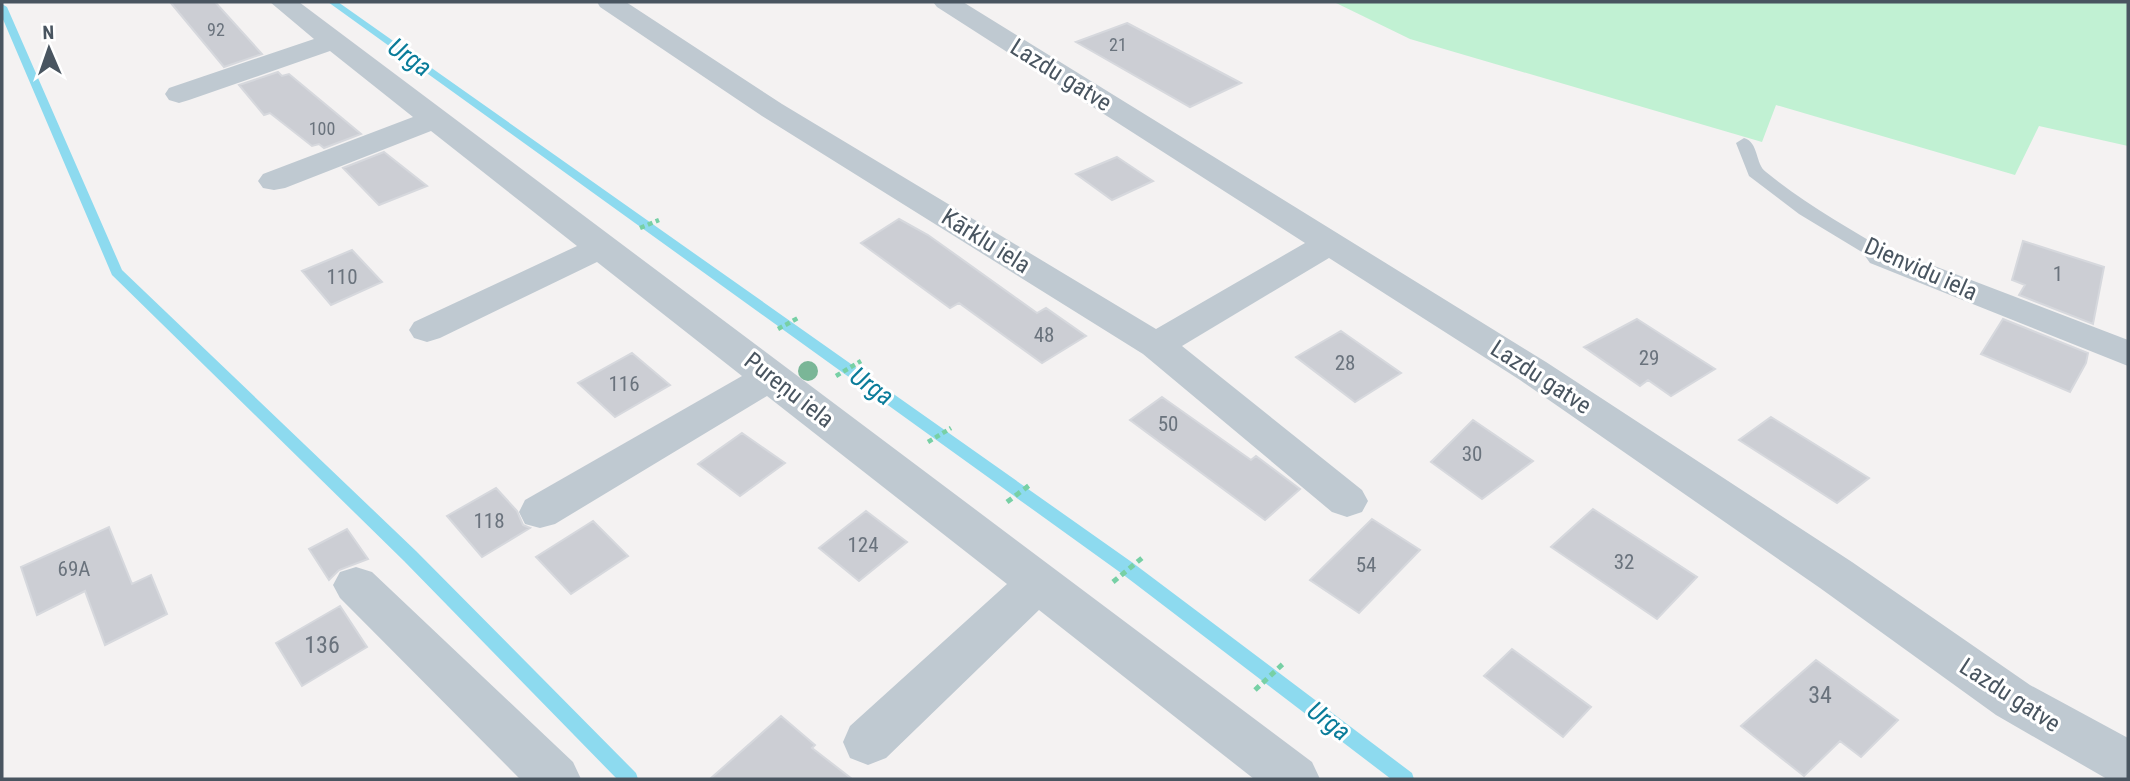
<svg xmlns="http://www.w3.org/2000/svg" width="2130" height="781" viewBox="0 0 2130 781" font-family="'Roboto Condensed',sans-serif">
<rect width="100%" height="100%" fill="#f4f2f2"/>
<path fill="#c1f1d3" d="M1334 2H2128V146L2039 126 2015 175 1776 105 1762 142 1410 39Z"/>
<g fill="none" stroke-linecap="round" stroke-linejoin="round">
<path fill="#8ddaef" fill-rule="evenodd" d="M328 2H338L1133 563 1412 773 1414 779H1391L1121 573Z
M2 4 7 7 122 270 416 551 636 773 638 779H617L404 561 112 275 2 17Z"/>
</g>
<path fill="#ccced4" stroke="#d6d8dd" stroke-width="2" d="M170 2H215L262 54 224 67Z
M1127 23 1241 83 1190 107 1076 42Z
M278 72 282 76 289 74 361 134 324 148 319 144 312 146 270 113 264 115 239 85Z
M384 152 427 186 379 205 343 168Z
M1117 157 1153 181 1112 200 1076 174Z
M899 219 928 235 1037 313 1046 308 1086 336 1042 363 959 303 950 308 861 243Z
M2023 241 2104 267 2093 324 2019 295 2025 285 2012 280Z
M352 250 382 282 331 305 302 271Z
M1637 319 1715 369 1671 396 1648 380 1640 386 1584 347Z
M2003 319 2088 353 2086 363 2070 392 1981 354Z
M1341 331 1401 373 1355 402 1296 357Z
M632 353 670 385 615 417 578 383Z
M1162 397 1251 460 1256 456 1300 489 1265 520 1130 420Z
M1771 417 1869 478 1837 503 1739 440Z
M1473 420 1533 461 1482 499 1431 462Z
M742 433 785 463 740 496 698 464Z
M496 488 517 511 523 525 530 528 482 557 447 516Z
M1593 509 1697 577 1657 619 1551 547Z
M866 511 907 542 859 581 819 548Z
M1372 519 1420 550 1359 613 1310 580Z
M593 521 628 556 571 594 536 557Z
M109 527 132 584 151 575 167 614 105 645 85 591 37 615 21 567Z
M347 529 368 559 339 570 329 580 309 549Z
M340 606 367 647 302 686 276 643Z
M1512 649 1591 707 1563 737 1484 676Z
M1816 660 1898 720 1861 757 1840 741 1804 776 1741 726Z
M781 716 815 745 812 748 852 779H710Z"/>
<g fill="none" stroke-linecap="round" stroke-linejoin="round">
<path stroke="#77d0a5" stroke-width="4.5" stroke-dasharray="5 3.5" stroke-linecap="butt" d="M640 228 659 220
M778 329 798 318
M836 376 861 361
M928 442 951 428"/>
<path stroke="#77d0a5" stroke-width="5" stroke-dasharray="6 4.5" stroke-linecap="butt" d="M1007 502 1031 484
M1113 582 1142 558
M1255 690 1285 662"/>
<path fill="#bfc9d1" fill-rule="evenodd" d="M1744 138C1759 142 1755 164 1766 172 1804 203 1846 227 1889 252L1891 256 1889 260H1875L1799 214 1749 176 1736 143Z"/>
<path fill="#bfc9d1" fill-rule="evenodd" d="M270 2H299L1312 762 1320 779H1254L1039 610 886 758 868 765 850 758 843 742 850 726 1007 584 767 396 555 524 540 528 525 524 519 512 525 500 742 376 597 262 440 338 427 342 414 338 409 330 414 322 577 246 431 131 285 188 274 190 263 188 258 181 263 174 413 117 330 51 189 100 179 103 169 100 165 94 169 88 314 39Z
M597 2H626L782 104 1156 329 1305 243 937 7 933 2H963L1546 362 1852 562 2030 685 2128 738V779H2107L1996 715 1820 588 1520 380 1329 258 1182 346 1362 490 1368 501 1362 512 1347 517 1332 512 1143 354 762 116 600 7Z
M1882 246 2128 340V366L1870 263 1865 256 1870 249Z
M356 567 372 572 573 762 581 779H520L340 598 333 585 340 572Z"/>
</g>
<circle fill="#7ab697" cx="808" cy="371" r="10"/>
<g text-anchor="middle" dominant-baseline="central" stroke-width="6" stroke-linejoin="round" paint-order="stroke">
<g font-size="18" fill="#6a737d">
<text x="216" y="29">92</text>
<text x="1118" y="44">21</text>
<text x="322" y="128">100</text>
</g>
<g font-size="21" fill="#6a737d">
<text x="2058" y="274">1</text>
<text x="342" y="277">110</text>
<text x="1044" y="335">48</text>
<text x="1649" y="358">29</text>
<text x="1345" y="363">28</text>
<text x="624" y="384">116</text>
<text x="1168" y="424">50</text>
<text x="1472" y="454">30</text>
<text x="489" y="521">118</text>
<text x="863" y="545">124</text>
<text x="1624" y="562">32</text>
<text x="1366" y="565">54</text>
<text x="74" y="569">69A</text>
</g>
<g font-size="24" fill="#495560" stroke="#fff">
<text transform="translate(1061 75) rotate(32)">Lazdu gatve</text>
<text transform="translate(986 241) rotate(32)">Kārklu iela</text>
<text transform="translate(1921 269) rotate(24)">Dienvidu iela</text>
<text transform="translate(1541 377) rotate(33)">Lazdu gatve</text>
<text transform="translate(789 390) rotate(38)">Pureņu iela</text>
<text transform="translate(2010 695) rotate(33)">Lazdu gatve</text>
</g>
<g font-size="24" fill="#6a737d">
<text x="322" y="645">136</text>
<text x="1820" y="695">34</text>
</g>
<g font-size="26" font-style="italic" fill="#0a7c9a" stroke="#fff">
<text transform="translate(410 57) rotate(35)">Urga</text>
<text transform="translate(872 386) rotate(35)">Urga</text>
<text transform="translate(1329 721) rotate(37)">Urga</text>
</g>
</g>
<rect width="2130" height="781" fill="none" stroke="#495560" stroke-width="7"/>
<g transform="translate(49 49) rotate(358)" stroke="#ffffff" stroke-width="5" paint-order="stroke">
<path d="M0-5L12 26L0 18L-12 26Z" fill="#495560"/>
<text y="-10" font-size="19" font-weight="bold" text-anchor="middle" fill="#495560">N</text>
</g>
</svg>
